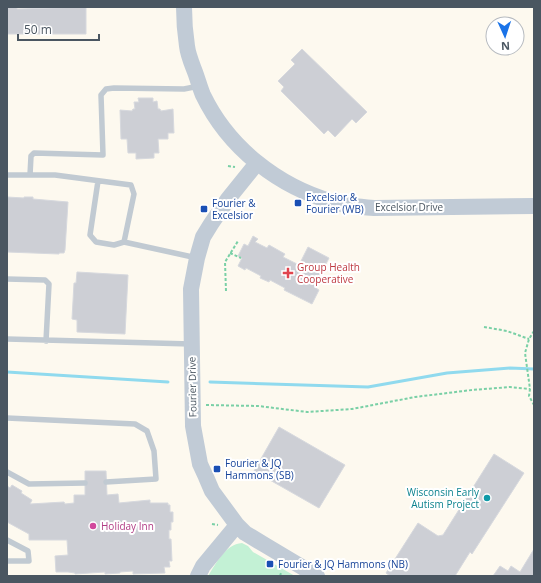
<svg xmlns="http://www.w3.org/2000/svg" width="541" height="583" viewBox="0 0 541 583" font-family="'Open Sans',sans-serif">
<rect width="100%" height="100%" fill="#f5f3f3"/>
<path fill="#fdf9ef" fill-rule="evenodd" d="M7 7H534V576H7ZM493 24H517V48H493Z"/>
<path fill="#c3f1d5" d="M242 543 248 546 253 552 295 576H208C216 564 225 544 242 543Z"/>
<g fill="none" stroke-linecap="round" stroke-linejoin="round">
<path stroke="#90daee" stroke-width="3" d="M7 372 168 382
M210 382 368 387 447 373 510 368 534 369"/>
</g>
<path fill="#cdcfd5" stroke="#d7d9de" d="M7 7H17V9L86 7V34H7Z
M302 49 367 112 356 123 352 119 335 137 328 130 324 134 281 91 284 87 278 81 295 64 291 60Z
M138 98H153V102L157 101 158 109H160L161 111 173 109 174 133H168V139H158L159 153H154V158L136 159V153H128L127 139H121L120 110 132 111 133 109H135L134 102H139Z
M7 197 24 198V197H33V199L68 202 65 250 64 253H59V254L7 252Z
M253 236 258 239 255 242 267 248 269 245 285 254 283 257 299 265 308 247 329 258 314 287 319 290 312 304 284 290 285 288 270 280 269 282 260 278 261 276 246 268 245 270 238 266 242 258 238 256 244 244 248 246Z
M77 272 128 275 125 334 77 332V320L72 319 74 283H76Z
M279 427 345 465 319 508 254 471Z
M494 454 524 473 472 554 470 552 455 576H390L386 573 418 523 438 536 443 535Z
M85 471H106L107 495 118 494 119 503 150 500V503H168V505H170V512H173V522H171V530H169V539H171L172 561H169L170 567H164L165 573 133 574V571L120 572V573L105 574V572L75 574V573L68 572H56L55 556 68 555 67 540H29V534L7 522V486L10 488 12 485 22 491 21 493 32 500 30 504 64 502 65 504 74 503V495H85Z
M534 549V576H493L500 566 508 571 511 566 520 572Z"/>
<g fill="none" stroke-linecap="round" stroke-linejoin="round">
<path stroke="#7ad0a6" stroke-width="2" stroke-dasharray="3 2" stroke-linecap="butt" d="M228 166 235 167
M230 253 241 258
M226 291 225 262 238 241
M484 327 507 331 529 339
M534 331 529 339 525 353 530 389 529 396 534 405
M206 405 258 406 307 412 352 409 415 397 472 390 510 387 530 389
M212 524 218 525
M280 576 281 573"/>
<path stroke="#c1cad2" stroke-width="5.5" d="M7 175H55L131 185 134 194 124 242 197 258
M30 175 31 156 34 153 103 155 101 95 106 89 114 88 184 89 199 86
M98 181 90 235 96 242 114 245 124 242
M7 279 45 280 49 284 46 341
M7 339 191 344
M7 418 135 424 147 431 154 451 156 479 106 482
M7 472 29 484 85 483
M7 540 28 551 29 561H7"/>
<path stroke="#c1cbd6" stroke-width="16" d="M184 7C184 20 185 33 187 46 188 55 192 64 195 72 198 80 200 88 203 95 228 147 277 186 333 202 346 206 361 207 375 208L534 206
M257 163 228 199 211 224 203 237 197 258 191 289 193 426 200 464 206 477 212 491 237 525 245 533 265 545 317 576
M198 576 203 566 237 525"/>
</g>
<g fill="#1a4fb4" stroke="#fff" stroke-width="1.5">
<rect x="294" y="199" width="8" height="8" rx="2"/>
<rect x="200" y="205" width="8" height="8" rx="2"/>
<rect x="213" y="465" width="8" height="8" rx="2"/>
<rect x="266" y="560" width="8" height="8" rx="2"/>
</g>
<path fill="#e0444e" stroke="#fff" stroke-width="1.5" d="M286 267h4v4h4v4h-4v4h-4v-4h-4v-4h4z"/>
<circle fill="#0f9aa8" stroke="#fff" stroke-width="1.5" cx="487" cy="498" r="4"/>
<circle fill="#d1479c" stroke="#fff" stroke-width="1.5" cx="93" cy="526" r="4"/>
<g text-anchor="middle" dominant-baseline="central" stroke-width="4" stroke-linejoin="round" paint-order="stroke">
<g font-size="10" fill="#164399" stroke="#fff" text-anchor="start">
<text x="306" y="197">Excelsior &amp;<tspan x="306" dy="12">Fourier (WB)</tspan></text>
<text x="212" y="203">Fourier &amp;<tspan x="212" dy="12">Excelsior</tspan></text>
<text x="225" y="463">Fourier &amp; JQ<tspan x="225" dy="12">Hammons (SB)</tspan></text>
<text x="278" y="564">Fourier &amp; JQ Hammons (NB)</text>
</g>
<g font-size="10" fill="#4a5661" stroke="#fff">
<text x="409" y="207">Excelsior Drive</text>
<text transform="translate(192 387) rotate(-91)">Fourier Drive</text>
</g>
<g font-size="10" fill="#be3a42" stroke="#fff" text-anchor="start">
<text x="297" y="267">Group Health<tspan x="297" dy="12">Cooperative</tspan></text>
</g>
<g font-size="10" fill="#0d838f" stroke="#fff" text-anchor="end">
<text x="479" y="492">Wisconsin Early<tspan x="479" dy="12">Autism Project</tspan></text>
</g>
<g font-size="10" fill="#b23c85" stroke="#fff" text-anchor="start">
<text x="101" y="526">Holiday Inn</text>
</g>
</g>
<rect width="541" height="583" fill="none" stroke="#4a5661" stroke-width="16"/>
<g transform="translate(505 36) rotate(177)"><circle r="19" fill="#ffffff" stroke="#b7bbc0"/>
<path d="M0-3L7 15L0 10L-7 15Z" fill="#1a73e8"/>
<text y="-6" font-size="11" font-weight="bold" text-anchor="middle" fill="#4a5661">N</text>
</g>
<path d="M18 34v6h81v-6" fill="none" stroke="#4a5661" stroke-width="2"/>
<text x="24" y="34" font-size="12" fill="#4a5661" stroke="#ffffff" stroke-width="3" paint-order="stroke">50 m</text>
</svg>
